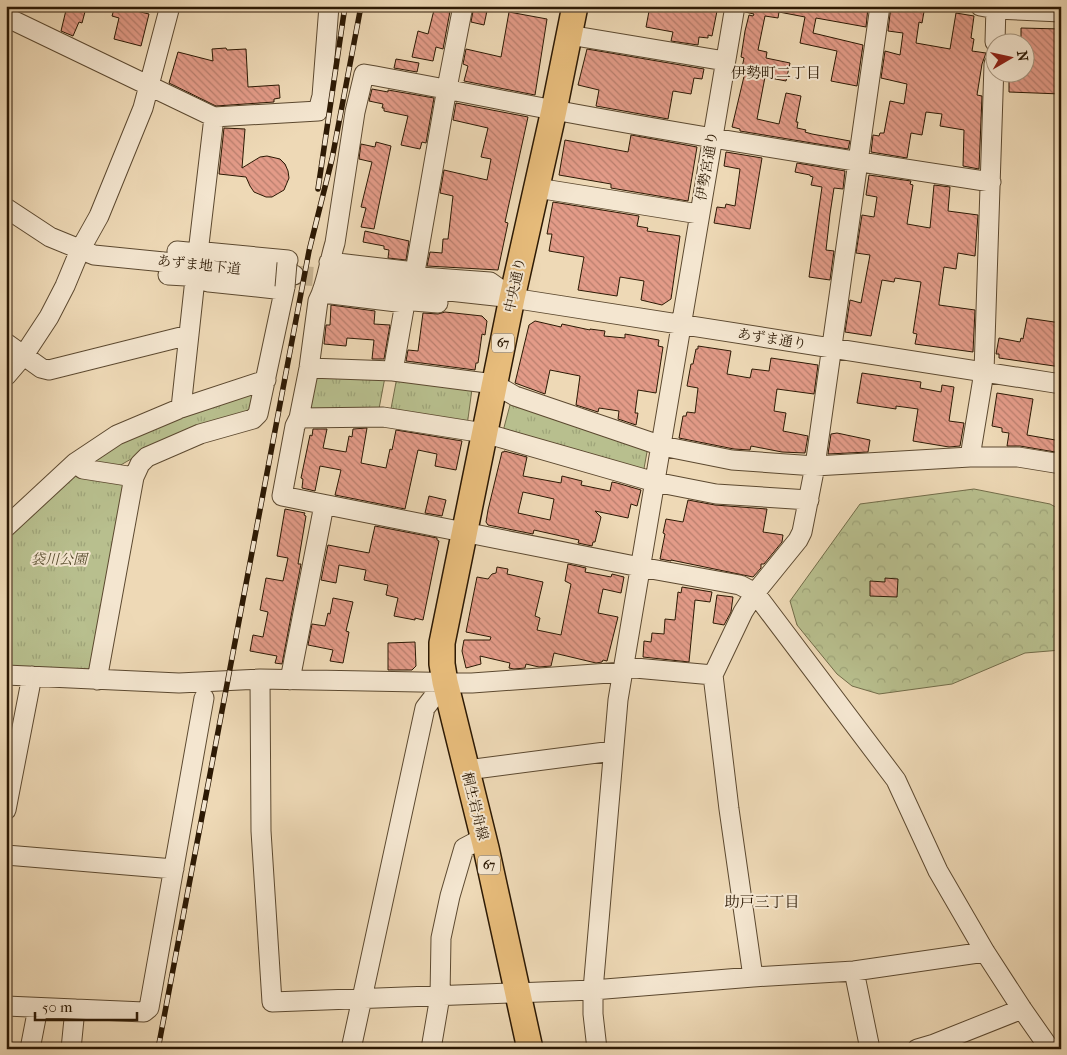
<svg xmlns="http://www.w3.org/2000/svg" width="1067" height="1055" viewBox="0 0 1067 1055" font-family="'IM FELL French Canon','Noto Serif JP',serif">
<defs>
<pattern id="forest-crowns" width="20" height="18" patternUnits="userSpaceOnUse" patternTransform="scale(1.25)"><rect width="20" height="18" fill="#b8bf8e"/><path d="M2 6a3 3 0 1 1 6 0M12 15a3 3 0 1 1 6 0" fill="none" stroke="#9ea479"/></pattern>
<pattern id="park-tufts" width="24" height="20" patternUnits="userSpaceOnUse" patternTransform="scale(1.25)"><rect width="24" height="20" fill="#b8bf8e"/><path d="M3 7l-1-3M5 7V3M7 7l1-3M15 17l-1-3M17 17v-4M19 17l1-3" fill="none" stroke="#9ea479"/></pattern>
<pattern id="building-back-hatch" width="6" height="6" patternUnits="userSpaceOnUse" patternTransform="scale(1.25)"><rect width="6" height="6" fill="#e39b88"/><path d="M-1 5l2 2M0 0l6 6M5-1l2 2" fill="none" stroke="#b87e6d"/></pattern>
</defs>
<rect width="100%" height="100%" fill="#eed9b6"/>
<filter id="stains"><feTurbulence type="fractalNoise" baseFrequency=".004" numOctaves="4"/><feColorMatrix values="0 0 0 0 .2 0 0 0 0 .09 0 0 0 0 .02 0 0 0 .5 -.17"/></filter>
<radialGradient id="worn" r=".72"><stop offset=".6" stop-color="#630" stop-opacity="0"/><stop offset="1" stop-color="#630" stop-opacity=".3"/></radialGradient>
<path fill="url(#forest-crowns)" stroke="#726c49" d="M974 489 1050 504 1061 510V650L1025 653 952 684 879 694 852 686 837 674 797 625 790 601 860 504Z"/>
<path fill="url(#park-tufts)" stroke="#726c49" d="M310 377H385L378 414H307Z
M397 377 472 389 467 426 390 414Z
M253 387 255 408 150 448 119 466 88 464 119 438Z
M516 402 644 446 647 452 643 474 502 435 510 405Z
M75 474 123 482 126 488 93 667 88 669 6 667V538L14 528Z"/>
<path fill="url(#building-back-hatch)" stroke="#2c1904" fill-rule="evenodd" d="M67 6 86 8 82 23 79 22 73 36 61 31Z
M115 6 149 14 141 46 114 39 119 18 112 16Z
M435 6H451L443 49 436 47 433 61 412 57 418 31 428 34Z
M474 6H488L484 25 471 22Z
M650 6H718L712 36 708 35V38L699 37 698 45 671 41 673 32 646 27Z
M746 6 868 7 866 27 816 18 813 33 863 45 857 86 831 81 837 51 800 43 805 17 779 12 778 18 765 16 758 50 767 52 766 58 790 63 786 81 765 77 757 119 779 124 786 93 801 96 796 122H798L797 128 806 130 805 132 812 134 850 141 848 149 740 131V129L732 127 746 68H742L744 58 741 57 745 31 749 15 753 16 754 14 745 12Z
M891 6H925L922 23 919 22 916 43 950 49 956 13 974 16 971 38 974 39 972 51 986 53 982 64 977 95 982 96 979 169 963 166 964 130 940 126 942 114 926 112 922 135 911 133 907 158 871 152 873 135 879 136 880 133H884L890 101 904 104 907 84 881 78 885 51 900 55 903 33 888 31Z
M509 12 547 19 535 95 464 81 468 66 463 64 466 49 501 57Z
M1021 28 1061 29V94L1009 92V72H1024V42H1021Z
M226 48 227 50 246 49 248 87 279 85 280 98 274 99V102L216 106 169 83 178 52 213 61 212 49Z
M587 49 704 69 702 79 694 78 691 94 673 91 668 119 596 106 599 90 578 85Z
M396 59 419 63 417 72 394 68Z
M372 89 388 92V90L434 98 426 143 422 142 420 149 401 145 408 116 384 111V108H382L383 104 369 101Z
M456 103 528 117 505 222 508 223 498 270 427 266 430 252 442 253 443 239H448L453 196 440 193 444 170 487 180 491 159 481 157 488 128 453 120Z
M224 128 245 129 242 168 260 157 267 156 280 159 285 164 288 171 289 178 284 190 272 197H266L254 192 250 186 246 177 219 174Z
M631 135 697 147 688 201 611 188V184L559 175 565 140 628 152Z
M376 142 391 146 374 229 361 227 366 208 361 207 372 162 359 159 361 144 375 147Z
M726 152 762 158 750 229 714 223 717 207 725 208 726 204 735 206 740 169 724 166Z
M797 163 845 171 843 189 834 188 830 214 826 250 834 251 830 280 809 277 822 187 811 185 813 177 810 176V175L795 172Z
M869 175 911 181 910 184 913 185 907 224 930 228 934 185 950 187 948 211 978 215 975 256 958 253 956 269 944 267 939 303V305L975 310 973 352 915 344 917 334 913 333 921 282 895 278 894 282 882 280 871 336 845 332 850 300 861 303 870 255 856 253 862 215 874 217 877 197 866 195Z
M553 202 639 216 637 226 648 228 647 231 680 236 671 299 662 305 641 300 644 281 620 277 617 296 578 290 584 257 549 251 552 234H547Z
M365 231 409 241 406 260 388 258 389 250 384 249V246L363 242Z
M331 305 375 311 374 324 390 325 384 359H372L374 340 347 338 346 346 324 344 326 325H330Z
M445 312 482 316 487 321 485 335 482 334 478 363H476L475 370 406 361 408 350 418 351 423 313 438 314Z
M1027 318 1061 323V367L999 358V354H996L999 338 1020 342 1021 338 1023 339Z
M535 321 561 327 562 324 590 330V329L605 331 604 336 625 338V334L659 340 658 346 663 347 656 393 638 390 635 413H638L636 425 618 419 619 411 599 408 598 412 576 405 580 376 550 370 545 394 515 383 529 325Z
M698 346 731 351 727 374 750 378 752 369 769 371 771 358 818 365 814 394 777 389 774 411 786 413 783 431 808 436 805 453 782 452 751 446 750 450 734 449 679 438 683 416H686L687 412 695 413 698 388 687 386 691 364H693L696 349H698Z
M862 373 921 382 920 388 941 392 942 385 954 387 949 421 964 423 960 446 949 447 913 441 918 409 896 406V409L857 403Z
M997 393 1033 399 1027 435 1061 441V453L1020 446H1007L1009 433 1002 432V428L992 426Z
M367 428 361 463 386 468 390 449 392 450 396 430 462 441 456 470 435 466 437 454 418 450 405 509 335 495 341 470 320 466 315 491 302 488 303 479 301 478 310 435 312 436 313 429H327L323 448 346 452 349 436 352 437 353 429Z
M837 433 870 440 868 452 828 454 831 434Z
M504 451 527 457 523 476 561 483 562 476 582 481 581 485 610 491 612 482 617 483 641 490 637 506 631 504 628 518 595 511 601 517 595 542H593L592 546 578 543 579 540 534 530 533 534 488 525 486 522 488 510 502 452H504ZM523 492 554 499 550 520 518 513Z
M429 496 446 500 442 516 425 513Z
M688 500 715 505 767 509 763 532 783 535 782 542 764 564H761V568L753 577 671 560V561L660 559 665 534 663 533 666 519 683 522Z
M285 509 305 513 304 515 306 516 298 564H301L282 664 275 663 277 656 250 651 253 635 263 637 268 612 260 610 266 578 283 581 288 558 277 556Z
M375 526 437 538V540L439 541 423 620 415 618V620L394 616 398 598 386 595 388 585 364 580 366 570 339 565 336 583 321 580 328 545 369 553Z
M568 564 586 568 585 572 611 577 612 574 624 577 621 593 603 589 598 613 618 617 607 661 603 660 602 662 596 663 554 653 551 666 539 667 526 664 525 668 514 669 509 668 510 663 480 656 481 664 466 668 462 651 464 640H490L491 637 466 632 477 577 488 579 492 574 496 573 497 567 508 569 507 574 543 582 535 616 540 618 537 630 561 635 571 584 565 581Z
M885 578 898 579 897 597 870 596V581L885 582Z
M682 587 712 592 710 602 695 600 689 662 643 657 644 641 651 642 652 633 664 634 665 619 675 620 678 592 681 593Z
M717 595 733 597 731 612 724 625 713 623Z
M333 598 353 602 346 631 349 632 343 663 330 661 333 650 308 645 312 624 325 626 328 613 330 614Z
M415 642 416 666 412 670H388V643Z"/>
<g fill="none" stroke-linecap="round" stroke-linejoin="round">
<path stroke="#c7b392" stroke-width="19" stroke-dasharray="19 9" stroke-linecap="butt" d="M294 275 330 278"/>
<g stroke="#5c4930" stroke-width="21">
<path id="minor" d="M980 6 996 9 1061 12
M6 17 214 117 318 111 322 96 329 6
M569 35 725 61
M995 42 996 6
M991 182C845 160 699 137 554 110 490 98 427 85 364 74L355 112 335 243C329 262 327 284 318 301L309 368 299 418 295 426 282 496 640 567 740 585 755 593 896 780 938 871 985 952 1022 1009 1050 1049
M537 188 699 214
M6 208 50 237 94 255 294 275
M177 251 198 253 205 252 288 260 287 263
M198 253 214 117
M329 262 415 272 421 277 490 282 511 297
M415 272 447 88 463 6
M168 275 186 276 209 282 284 290
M330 278 512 298 1061 384
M323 293 405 303 413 301 438 303
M6 343 41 368 49 370 189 335
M309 368 393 371 494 384 515 396 662 446 732 460 815 466 970 457H1018L1061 464
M393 371 405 303
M6 376 24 355 49 317 65 286 80 250 99 216 143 108 170 6
M181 408 195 279
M299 418 383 417 484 433 655 482 716 494 809 500
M970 457 984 372 994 64
M75 463 83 469 134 477
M6 527 75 463 117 435 181 408 266 380
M624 667 713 675 743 612 755 593 798 540 802 532 815 466 880 6
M6 675 179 683 260 679 472 683 623 672
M713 675 729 809 753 977
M260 679 261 831 272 1002 593 990 753 977 854 971 985 952
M97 680 134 477 140 464 147 457 200 434 253 419 258 414 285 287
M290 680 324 505
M467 770 613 751
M6 810 32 676
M6 855 174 869
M854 971 870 1049
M6 1006 144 1012 149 1008 204 698
M30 1049 38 1008
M71 1049 75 1009
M351 1049 425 708 445 682
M431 1049 440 996 441 938 450 896 464 848 483 838
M597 1049 593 1014V990L618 700 735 6
M917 1049 934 1044 1022 1009"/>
</g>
<g stroke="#2c1904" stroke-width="28">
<path id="major" d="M530 1049 486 848 445 682 442 664V643L512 298 554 110 575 6"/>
</g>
<use href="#minor" stroke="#f4e6d0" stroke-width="19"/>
<use href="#major" stroke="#e7bc7b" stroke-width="25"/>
<g stroke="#2c1904" stroke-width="5.5">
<path id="rail" d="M318 189 345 6
M158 1049 309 251 332 159 361 6"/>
</g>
<use href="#rail" stroke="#f4e6d0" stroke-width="4" stroke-dasharray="11" stroke-linecap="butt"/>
<g stroke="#5c4930" stroke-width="21" stroke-linecap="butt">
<path id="minor-bridge" d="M285 287 287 263"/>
</g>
<use href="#minor-bridge" stroke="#f4e6d0" stroke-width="19"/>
</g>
<g text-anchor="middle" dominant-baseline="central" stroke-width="4" stroke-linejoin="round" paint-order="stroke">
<g fill="#f4e6d0" stroke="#685641" stroke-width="1">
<rect x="492" y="333.5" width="22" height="19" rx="4"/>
<rect x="478" y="855.5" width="22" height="19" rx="4"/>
</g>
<g font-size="12" font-weight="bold" fill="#2c1904">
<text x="503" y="343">67</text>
<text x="489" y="865">67</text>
</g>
<g font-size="14" fill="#2c1904" stroke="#f4e6d0">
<text transform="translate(707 166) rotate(-80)">伊勢宮通り</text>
<text transform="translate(199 265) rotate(6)">あずま地下道</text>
<text transform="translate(515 285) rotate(-78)">中央通り</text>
<text transform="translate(772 339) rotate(9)">あずま通り</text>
<text transform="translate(475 806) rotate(76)">桐生岩舟線</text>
</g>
<g font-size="14" font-style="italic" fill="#564b2d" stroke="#f4e6d0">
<text x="59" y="559">袋川公園</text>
</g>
<g font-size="15" fill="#2c1904" stroke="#f4e6d0">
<text x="776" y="73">伊勢町二丁目</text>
<text x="762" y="902">助戸三丁目</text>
</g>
</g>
<rect width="1067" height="1055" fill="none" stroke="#eed9b6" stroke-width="25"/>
<rect x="8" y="8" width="1052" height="1040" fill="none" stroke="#2c1904" stroke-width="2.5"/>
<rect x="12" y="12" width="1042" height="1030" fill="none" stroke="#2c1904"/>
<g transform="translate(1010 58) rotate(81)"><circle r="24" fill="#f4e6d0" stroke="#a4947e"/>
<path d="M0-4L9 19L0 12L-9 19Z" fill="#8f2418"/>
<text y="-8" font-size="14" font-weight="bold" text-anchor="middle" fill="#2c1904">N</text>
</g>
<path d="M35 1012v8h102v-8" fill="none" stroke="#2c1904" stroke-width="2.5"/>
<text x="42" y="1012" font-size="15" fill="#2c1904" stroke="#f4e6d0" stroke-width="4" paint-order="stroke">50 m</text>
<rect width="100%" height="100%" filter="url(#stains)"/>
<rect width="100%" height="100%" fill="url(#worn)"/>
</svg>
